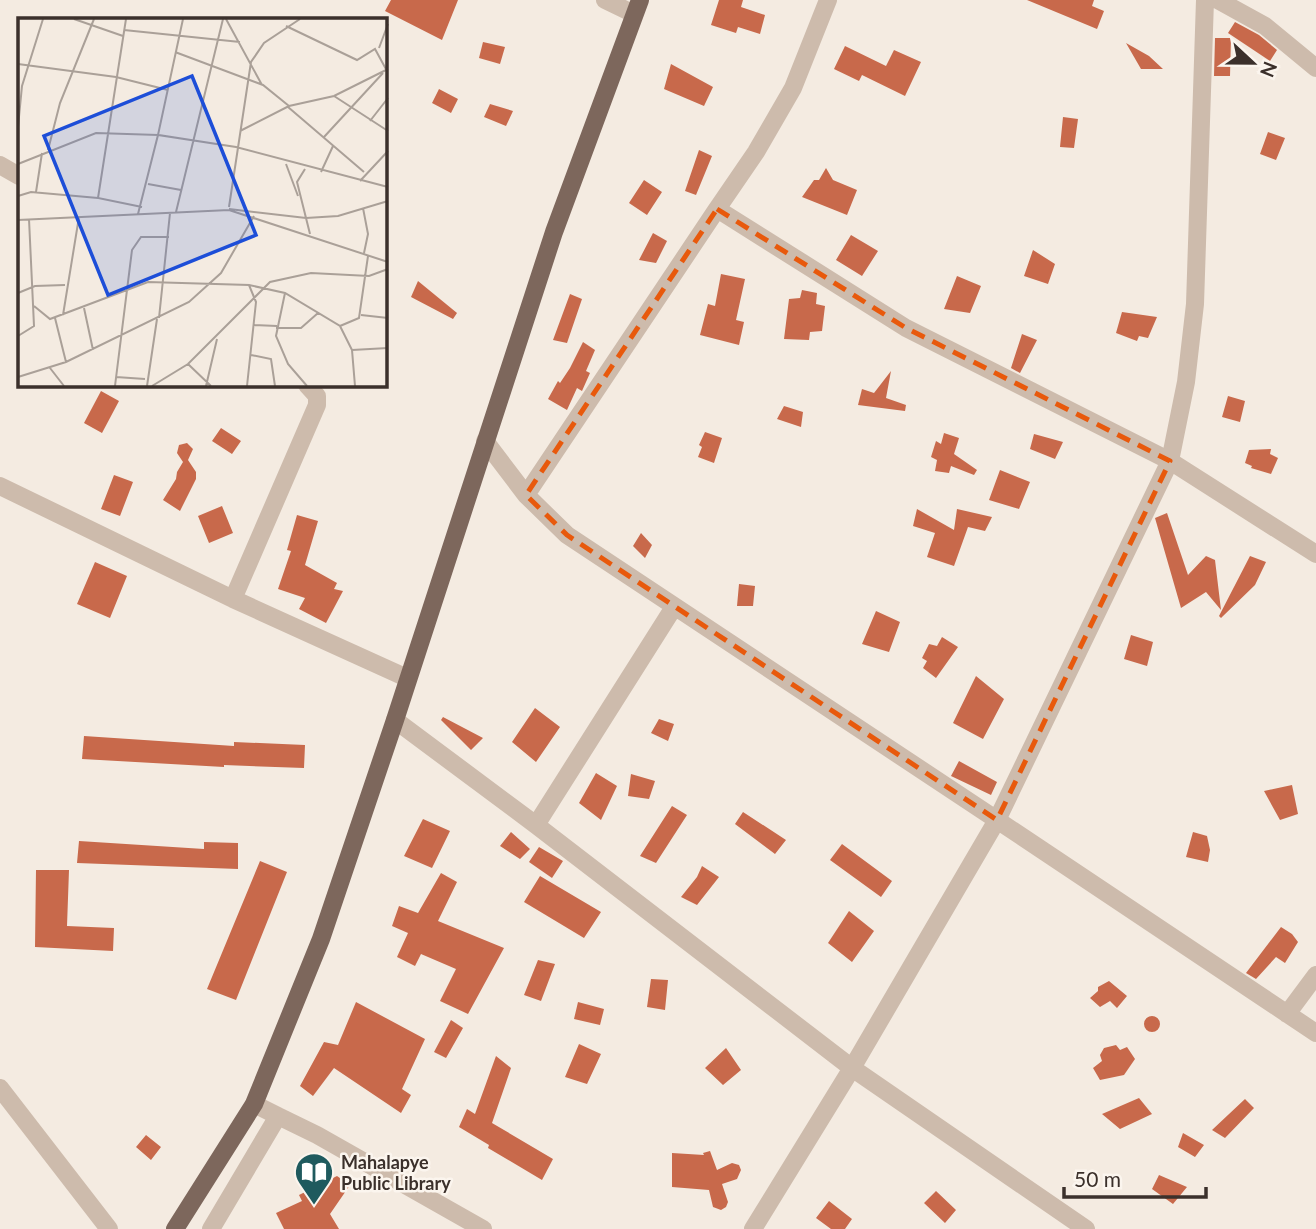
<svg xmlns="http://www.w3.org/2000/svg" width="1316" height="1229" viewBox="0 0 1316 1229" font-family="Lato,sans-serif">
<rect width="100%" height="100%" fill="#f4ebe1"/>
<path fill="#c8694b" d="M391 0H458L442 40 385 11Z
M719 0H743L741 7 765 15 760 34 738 27 736 33 711 25Z
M1027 0H1094L1092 6 1104 11 1097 29Z
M1235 22 1259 35 1277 50 1270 61 1228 33Z
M1215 38H1231L1230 76H1214Z
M483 42 505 47 500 64 479 58Z
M1126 43 1149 56 1163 69H1141Z
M845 46 886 66 894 50 921 62 905 96 862 75 859 81 834 69Z
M671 64 713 87 704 106 664 89Z
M439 89 458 99 451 113 432 103Z
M490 104 513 111 506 126 484 117Z
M1063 117 1078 119 1074 148 1060 147Z
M1268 132 1285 138 1276 160 1260 154Z
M699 150 712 156 696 195 685 191Z
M826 168 833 180 857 190 847 215 802 197 814 180H819Z
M644 180 662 192 647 215 629 203Z
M653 233 667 241 656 263 639 260Z
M851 235 878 251 862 276 836 260Z
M1033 250 1055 264 1048 284 1024 276Z
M721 274 745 279 736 320 744 322 739 345 700 335 708 304 715 306Z
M957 276 981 286 970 313 944 309Z
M418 281 457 313 453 319 411 297Z
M802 290 817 293 816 304 825 306 822 331 810 332 809 340 784 339 789 299 800 298Z
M570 294 582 299 567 343 553 340Z
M1122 312 1157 317 1148 338 1139 336 1137 341 1116 333Z
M1022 334 1037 340 1020 373 1011 368Z
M583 342 595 350 586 371 590 373 582 391 577 388 567 410 548 399 558 381 560 383 570 368Z
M891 371 886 398 906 405 905 411 858 405 862 389 874 393Z
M101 391 119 401 102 433 84 423Z
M1228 396 1245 401 1240 422 1222 417Z
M784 406 803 412 801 427 777 419Z
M221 428 241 441 232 454 212 441Z
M705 432 722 438 714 463 698 457 702 447 699 445Z
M944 433 959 438 954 454 977 470 974 475 951 466 949 473 935 471 937 460 931 457 936 441 941 444Z
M1034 434 1063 442 1055 459 1030 449Z
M187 443 193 449 188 460 196 472V479L180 511 163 500 176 479 177 472 183 462 177 453 179 445Z
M1271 449 1270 454 1278 458 1271 474 1251 468 1252 466 1245 463 1249 450Z
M1000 470 1030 482 1019 509 989 500Z
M114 475 133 482 120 516 101 509Z
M222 506 233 533 209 543 198 516Z
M917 509 954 530 957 509 992 517 985 531 968 527 954 566 927 557 935 533 913 526Z
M1167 513 1188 575 1206 556 1215 560 1221 610 1206 592 1181 608 1155 518Z
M297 515 318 521 305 565 337 583 334 589 343 591 326 623 299 609 305 598 278 589 291 551 287 550Z
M641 533 652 545 645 558 633 546Z
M1250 556 1266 562 1255 585 1221 618 1219 616Z
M95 562 127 576 110 618 77 604Z
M739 584 755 586 753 606H737Z
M876 611 900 622 889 652 862 644Z
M1131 635 1153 642 1147 666 1124 659Z
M942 637 958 647 936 678 923 668 927 661 922 658 929 644 937 646Z
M976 676 1004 699 983 739 953 723Z
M535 708 560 727 536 762 512 742Z
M443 717 483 738 471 750 441 720Z
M659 719 674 724 668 741 651 733Z
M84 736 234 746V742L305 745 304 768 224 765V767L82 759Z
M959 761 997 782 991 795 951 776Z
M596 773 617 786 601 820 579 803Z
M631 774 655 781 649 799 628 796Z
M1292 785 1298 814 1280 820 1264 791Z
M672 806 687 815 656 863 640 856Z
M743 812 786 840 775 854 735 824Z
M423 819 450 831 432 868 404 856Z
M511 832 530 849 520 859 500 846Z
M1193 832 1207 836 1210 850 1208 862 1186 857Z
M79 841 204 849V842L238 843V869L77 863Z
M842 844 892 881 881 897 830 860Z
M539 847 563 861 552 878 529 862Z
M260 861 287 872 236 1000 207 989Z
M702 866 719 877 697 905 681 897 697 877Z
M36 870H69L67 926 114 928 113 951 35 947Z
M441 873 457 882 438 921 504 948 468 1014 440 1001 456 969 421 954 415 966 397 957 408 933 392 926 399 906 418 913Z
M540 876 601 912 584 938 524 902Z
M849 911 874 931 852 962 828 943Z
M1281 927 1292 934 1298 942 1285 963 1276 957 1256 979 1246 973Z
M538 960 555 964 541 1001 524 995Z
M651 979 668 980 665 1010 647 1007Z
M1109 981 1127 996 1117 1008 1110 1001 1100 1007 1090 998 1098 991V987Z
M356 1002 425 1039 402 1089 411 1095 401 1113 334 1068 313 1096 300 1086 324 1042 338 1045Z
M578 1002 604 1009 600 1025 574 1019Z
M1144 1024a8 8 0 1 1 16 0a8 8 0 1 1-16 0Z
M451 1020 463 1028 446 1058 434 1052Z
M579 1044 601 1054 587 1084 565 1077Z
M1116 1045 1120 1050 1127 1047 1135 1059 1124 1075 1100 1080 1093 1068 1102 1061 1100 1055 1104 1048Z
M726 1048 741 1070 723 1085 705 1068Z
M496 1056 511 1068 492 1123 553 1159 542 1180 488 1148 489 1145 459 1127 467 1109 475 1114Z
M1139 1098 1152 1114 1120 1129 1102 1114Z
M1245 1099 1254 1108 1225 1138 1212 1130Z
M1183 1133 1204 1145 1195 1157 1178 1147Z
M146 1135 161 1147 151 1160 136 1147Z
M710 1151 717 1170 732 1163 739 1165 741 1170 737 1179 722 1184 728 1202 726 1207 721 1210 713 1207 709 1190 672 1187V1153L704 1155 703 1153Z
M1159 1175 1187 1187 1173 1204 1152 1189Z
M337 1176 350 1185 330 1214 339 1229H284L276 1213 302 1201 299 1195Z
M936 1191 956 1210 945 1223 924 1203Z
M829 1201 852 1219 845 1229H831L816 1218Z"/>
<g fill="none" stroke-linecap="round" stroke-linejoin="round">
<path stroke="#cdbbac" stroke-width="18" d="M605 0 634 14
M1205 0 1195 304 1186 382 1170 461 997 820 1316 1033
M1218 0 1265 26 1316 68
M0 165 19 176
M717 209 756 152 793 88 828 0
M485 441 526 495 567 535 997 820 852 1068 753 1229
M0 486 233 599 407 678
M526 495 717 209 906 328 1170 461 1316 554
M233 599 317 405V396L307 385
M395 720 536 825 852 1068 1086 1229
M536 825 674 607
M1287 1014 1316 975
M0 1088 109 1229
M278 1116 317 1135 483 1229
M211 1229 278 1116 254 1104"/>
<path stroke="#7d675c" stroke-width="18" d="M175 1229 254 1104 321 939 395 720 554 232 640 0"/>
</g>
<path fill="none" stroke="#e8590c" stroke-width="5" stroke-dasharray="14 9" stroke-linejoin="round" d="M717 209 906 328 1170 461 997 820 567 535 526 495Z"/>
<defs>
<g id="library-pin" transform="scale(2.0125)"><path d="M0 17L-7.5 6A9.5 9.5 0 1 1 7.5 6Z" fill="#1f5a5e" stroke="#fbf5ee"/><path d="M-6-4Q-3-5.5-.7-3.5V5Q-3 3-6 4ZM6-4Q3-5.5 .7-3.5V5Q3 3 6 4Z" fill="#fff"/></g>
</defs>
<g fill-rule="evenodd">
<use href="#library-pin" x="314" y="1172"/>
</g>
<g text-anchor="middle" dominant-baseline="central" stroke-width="5" stroke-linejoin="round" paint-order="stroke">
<g font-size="18" font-weight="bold" fill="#3b302b" stroke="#fbf5ee" text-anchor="start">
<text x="341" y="1162">Mahalapye<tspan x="341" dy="21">Public Library</tspan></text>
</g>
</g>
<g transform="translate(18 18)">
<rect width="369" height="369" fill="#f4ebe1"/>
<path fill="none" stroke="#aaa098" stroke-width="2" d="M56 1 105 18M108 1 80 180 124 189M208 1 244 67M268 8 339 42 357 31 369 53M106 12 222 24M361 30 370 6M157 34 245 67 271 88M0 46 98 59 150 72M316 78 370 113M270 89 346 154M352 103 370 80M0 109 4 68 25 1M222 113 271 88 316 78 370 51M306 119 365 55M30 132 42 85 76 1M0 146 78 115 140 117 165 1M268 146 280 178M287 151 279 164 292 216M303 154 315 128M342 163 370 133M130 166 163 172M18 174 24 135M0 178 13 174 80 180M211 189 233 44 246 25 282 1M345 190 350 216 346 235M211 191 288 200 320 198 370 183M158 194 205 1M120 196 140 117 218 129 370 169M0 202 211 192 370 244M231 267 267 275 322 308 334 332 337 368M0 275 17 268 47 267M267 275 258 318 270 346 289 368M16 288 32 301 130 264 231 267 238 284 229 368M66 290 75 332M45 297 61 199M343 297 370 300M37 300 48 344M141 300 152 195M236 307 259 308M322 308 341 300 350 238M258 310H283L300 295M0 318 16 308 11 201M334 332 370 330M233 337 253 341 257 368M170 346 193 368M32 350 46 368M0 359 48 344 171 284 203 255 236 198M98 359 127 361M97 368 114 232 123 219H151M129 368 139 301M134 368 170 346 252 264 293 255 351 258 370 251M188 368 199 321"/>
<path fill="#1d4ed8" fill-opacity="0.15" stroke="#1d4ed8" stroke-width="3.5" d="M174 58 238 217 90 277 26 118Z"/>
<rect width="369" height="369" fill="none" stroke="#3b302b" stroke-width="3.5"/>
</g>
<g transform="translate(1253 63) rotate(112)" stroke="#fbf5ee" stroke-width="5" paint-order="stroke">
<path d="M0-5L12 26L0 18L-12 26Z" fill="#3b302b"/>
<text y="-10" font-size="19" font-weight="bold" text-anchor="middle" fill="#3b302b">N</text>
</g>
<path d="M1064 1187v10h142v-10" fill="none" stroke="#3b302b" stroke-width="3.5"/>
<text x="1074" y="1187" font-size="21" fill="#3b302b" stroke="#fbf5ee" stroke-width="5" paint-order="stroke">50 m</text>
</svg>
